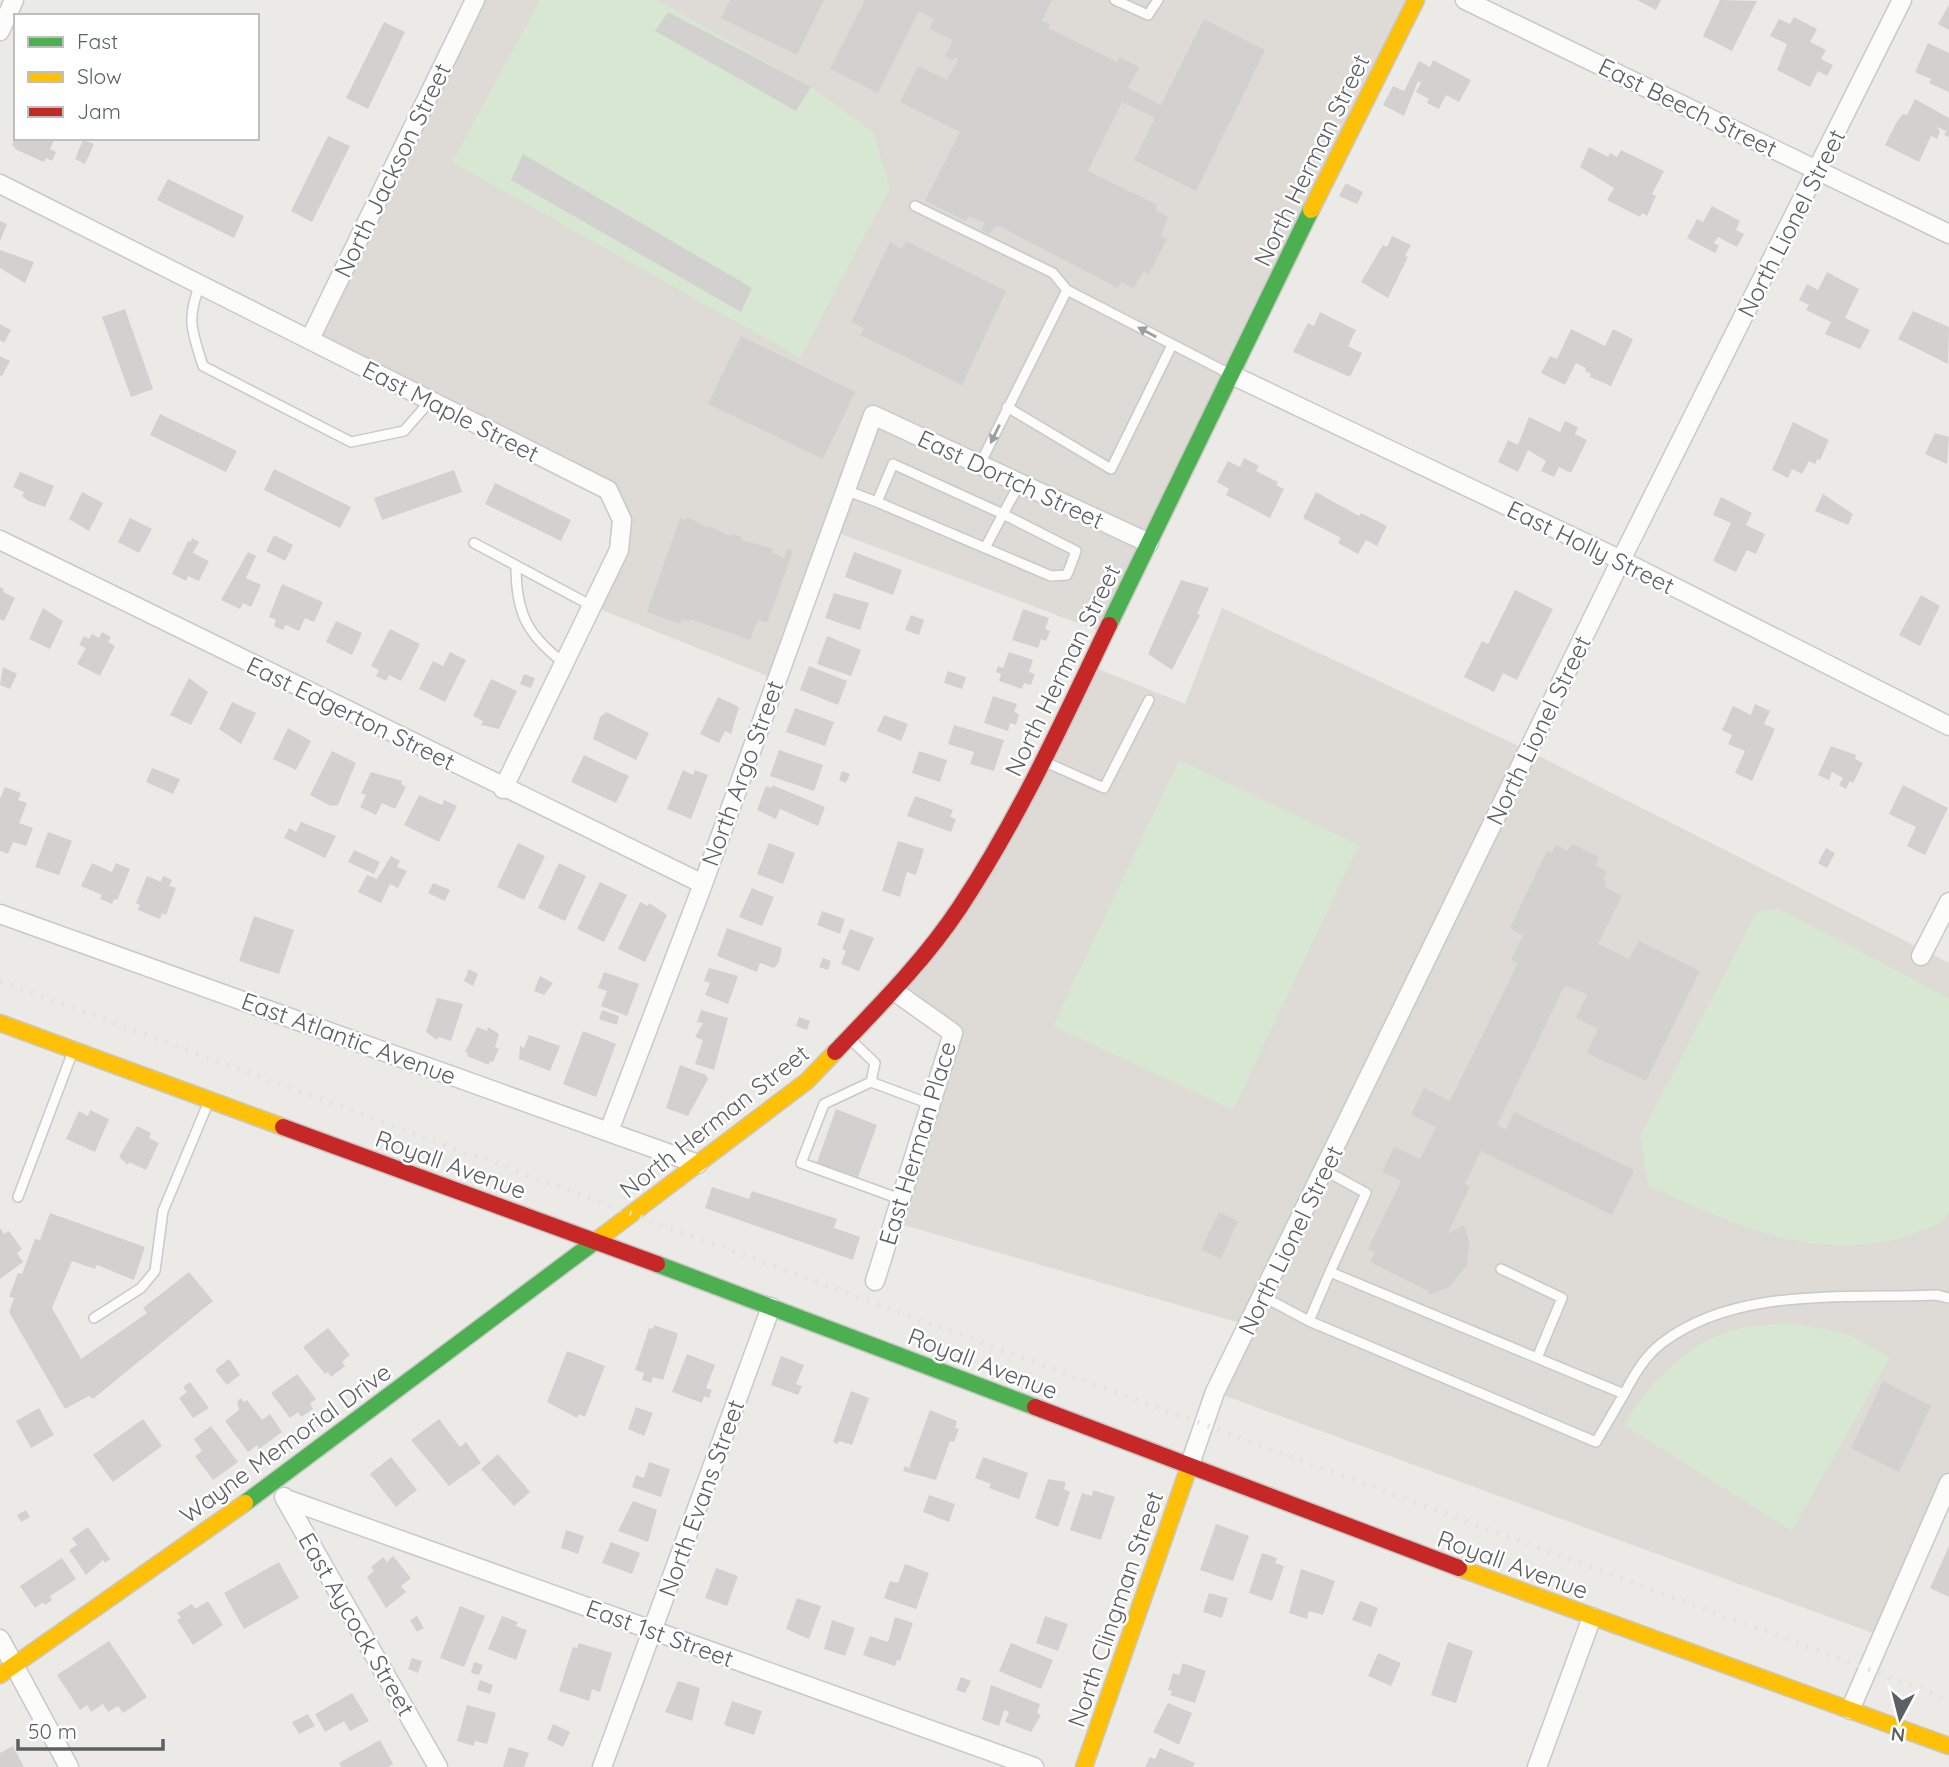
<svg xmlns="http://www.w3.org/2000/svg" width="1949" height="1767" viewBox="0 0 1949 1767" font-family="Quicksand,sans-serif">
<rect width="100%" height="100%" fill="#eceae6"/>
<path fill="#dedad6" d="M475 0H1416L1107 634 830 530 770 677 592 606 619 550 608 490 310 339Z
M1222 608 1529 751 1949 963V1491L1881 1636 1215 1392 1247 1325 893 1222 953 1033 894 991 959 909 1091 666 1185 704Z"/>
<path fill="#d7e7d2" d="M540 0H657L811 87 873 132 890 188 800 358 452 162Z
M1179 760 1359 845 1233 1110 1053 1026Z
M1778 908 1949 998V1210L1943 1222C1924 1229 1903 1239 1883 1242 1796 1257 1724 1219 1648 1186L1640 1136 1757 912Z
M1792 1323 1848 1334 1890 1357 1792 1531 1624 1425C1651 1381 1686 1343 1737 1329 1754 1325 1774 1325 1792 1323Z"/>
<path fill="#d3d1cf" d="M730 0H824L797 55 721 18Z
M865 0H1052L1042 21 1050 24 1048 28 1117 62 1119 57 1139 67 1128 88 1161 105 1204 19 1265 50 1196 191 1134 160 1155 118 1122 102 1088 171 1158 205 1155 210 1168 217 1161 236 1167 239 1149 274 1144 271 1133 288 1121 282 1118 288 997 225 989 234 981 230 985 223 969 216 966 221 925 201 960 132 900 102 918 66 947 80 958 59 955 57 953 61 945 56 953 40 929 29 934 19 919 11 878 93 830 69Z
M1637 0H1661L1656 10Z
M1720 0 1757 1 1732 51 1703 36Z
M1949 5V30L1938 24Z
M668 12 811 87 796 111 655 31Z
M1794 17 1817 29 1810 42 1826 50 1821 59 1833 65 1827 76 1818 71 1810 87 1777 70 1787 44 1770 36 1779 19 1790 24Z
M384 22 405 32 368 109 346 98Z
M1928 43 1949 53V92L1929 83 1931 79 1915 72Z
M1433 60 1471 80 1459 102 1446 95 1439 109 1427 103 1429 99 1416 92 1421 83 1418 81 1404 116 1383 105 1393 86 1404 91 1419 61 1430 67Z
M1915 99 1949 118V137L1944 135 1946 131 1937 127 1940 132 1937 139 1931 136 1919 162 1885 145 1896 123 1903 114 1907 115Z
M328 136 350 146 312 222 291 211Z
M15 138H55L50 149 56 152 52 161 46 158 44 162 17 150 12 145Z
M83 140 94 144 85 164 75 159Z
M1589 147 1608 157 1610 153 1617 157 1621 150 1664 171 1652 194 1656 196 1647 216 1642 213 1640 217 1607 200 1614 188 1580 167Z
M523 154 752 288 741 312 511 180Z
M168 179 244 216 234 238 157 200Z
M1346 183 1363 192 1357 204 1339 196Z
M1712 206 1740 221 1736 230 1744 234 1737 247 1718 237 1714 243 1719 246 1715 253 1687 238 1697 219 1703 222Z
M0 221 7 224 0 241Z
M1392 236 1411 245 1405 256 1408 257 1388 298 1361 282 1383 245 1387 247Z
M906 241 1006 291 962 385 860 335 864 328 851 322 890 242 902 249Z
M0 250 34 262 25 283 0 268Z
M1827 272 1859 289 1845 318 1870 330 1860 349 1825 334 1831 322 1806 310 1809 305 1799 300 1807 284 1818 290Z
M125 309 153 389 131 397 102 317Z
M1913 311 1949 327 1948 364 1898 339Z
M1320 312 1356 330 1348 346 1362 353 1350 377 1293 352 1308 323 1314 326Z
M0 324 11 330 4 343 0 340Z
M1571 329 1605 346 1613 329 1633 339 1611 386 1590 377 1591 374 1585 371 1586 368 1576 363 1565 385 1541 373 1550 356 1557 359Z
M741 336 855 392 823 459 708 404Z
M0 356 10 361 2 376 0 375Z
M160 414 237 451 226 472 150 435Z
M1529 417 1560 432 1565 421 1578 427 1575 434 1587 440 1571 473 1559 467 1554 477 1541 471 1546 461 1528 450 1518 472 1498 462 1508 440 1518 445Z
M1793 422 1829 440 1820 460 1817 459 1815 464 1809 461 1802 474 1792 469 1788 478 1772 470Z
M1935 433 1949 437 1947 464 1925 454Z
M1244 458 1259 466 1256 471 1278 482 1276 485 1284 489 1270 518 1226 495 1229 489 1217 482 1228 461 1240 467Z
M274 469 351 507 340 528 264 490Z
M454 470 462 492 382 520 374 498Z
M20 472 54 486 45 507 28 501 22 496 24 492 13 487Z
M495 483 571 520 561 541 485 504Z
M82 492 103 503 89 531 69 519Z
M1316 492 1359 516 1361 513 1387 526 1377 546 1366 540 1358 554 1338 543 1341 538 1303 518Z
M1823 494 1853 514 1848 525 1815 511Z
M1721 497 1752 513 1746 525 1765 534 1756 554 1747 550 1736 572 1713 561 1731 523 1713 515Z
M687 517 708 528 709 526 730 536 731 534 742 537 741 540 774 549 772 552 784 559 787 549 793 551 767 623 758 620 750 640 690 619 689 622 682 619 680 624 647 612 680 518 686 520Z
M130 518 152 529 139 553 118 542Z
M274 535 293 545 285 561 266 551Z
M192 538 199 542 193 553 209 561 199 581 188 576 186 581 172 574 188 541 191 542Z
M248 552 256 556 246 578 261 585 251 607 243 603 240 609 221 600Z
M854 552 902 570 893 595 845 577Z
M1181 580 1209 588 1197 614 1200 615 1172 670 1148 654Z
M282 584 323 602 314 622 305 618 299 631 286 625 283 630 274 626 276 620 269 617Z
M0 587 4 589 3 592 15 598 4 621 0 619Z
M1515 590 1553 609 1517 680 1503 673 1494 692 1464 677 1482 641 1488 644Z
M834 593 869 603 860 630 825 618Z
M1921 595 1940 606 1920 646 1899 635Z
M43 608 63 621 50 649 29 639Z
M1023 609 1049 618 1045 629 1050 631 1046 641 1041 639 1038 648 1012 640Z
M911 615 924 620 919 635 905 630Z
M336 621 362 633 352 655 326 642Z
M390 629 420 644 401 681 389 675 386 681 376 676 379 670 371 666Z
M102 632 111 637 108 642 115 646 100 676 77 664 86 648 79 645 84 636 89 639 92 634 99 638Z
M827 636 861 650 851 676 817 664Z
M450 652 466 660 445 702 419 689 433 661 443 666Z
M1009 652 1033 660 1029 672 1035 674 1031 685 1024 683 1022 689 999 681 1001 674 996 672 998 666 1003 668Z
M809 666 847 681 838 705 800 690Z
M3 667 17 674 10 689 0 685Z
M948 671 966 677 962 689 944 683Z
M524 674 535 678 531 688 520 684Z
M189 678 208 692 191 725 170 715Z
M491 679 517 691 499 729 481 725 483 721 473 716Z
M993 696 1017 704 1014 712 1019 714 1016 725 1010 723 1008 731 984 723Z
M718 697 739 707 731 734 725 731 719 743 700 734Z
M232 702 256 713 241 744 219 729Z
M1755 704 1770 711 1764 724 1775 729 1752 781 1735 773 1745 751 1728 744 1732 735 1722 730 1733 706 1751 715Z
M795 708 834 722 825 746 786 732Z
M606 712 649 733 636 760 593 739 600 717Z
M884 715 908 724 901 741 877 731Z
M954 725 1004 740 994 771 970 764 974 752 948 744Z
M288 728 311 741 296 770 273 759Z
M1831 746 1856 755 1855 759 1863 763 1853 783 1850 781 1846 789 1839 785 1843 778 1832 772 1829 780 1818 775Z
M779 750 823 765 814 791 770 776Z
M332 751 356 763 338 805 331 806 310 795Z
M919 751 947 760 940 782 912 773Z
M584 755 629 776 616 803 571 782Z
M152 768 180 779 173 794 146 782Z
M683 770 693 775 695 770 708 775 691 819 667 809Z
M842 771 850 774 846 783 839 780Z
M371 772 402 781 401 784 406 787 395 809 382 803 376 815 360 807 366 795 361 793Z
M772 785 825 807 818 826 780 809 776 819 757 810 766 786 772 788Z
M1903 785 1948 808 1925 855 1907 846 1916 827 1889 814Z
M5 787 21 793 18 800 27 803 19 823 33 828 26 846 13 842 8 854 0 851V799Z
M419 795 442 805 444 800 457 806 439 842 404 825Z
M915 796 953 810 950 817 956 819 951 832 907 816Z
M301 822 336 836 325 858 284 838 289 828 296 832Z
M48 832 72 841 59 875 35 867Z
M898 841 924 849 916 875 907 872 900 897 882 891Z
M518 843 545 856 524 900 497 887Z
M769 843 795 853 783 884 757 874Z
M1572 844 1599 857 1595 865 1607 871 1603 880 1607 882 1605 887 1622 896 1598 944 1629 959 1639 941 1700 971 1646 1081 1587 1053 1598 1029 1576 1018 1587 995 1565 985 1497 1125 1506 1129 1514 1112 1634 1170 1612 1215 1481 1151 1465 1184 1470 1186 1448 1233 1464 1225 1469 1242 1467 1265 1449 1287 1429 1295 1428 1291 1370 1262 1375 1253 1368 1249 1401 1181 1382 1172 1394 1147 1420 1159 1436 1127 1411 1115 1424 1088 1450 1101 1518 963 1511 960 1523 935 1510 928 1547 851 1552 853 1556 845 1568 851Z
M1826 848 1835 853 1827 868 1818 863Z
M354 850 380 862 374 874 348 862Z
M391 856 400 861 397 867 407 871 398 888 390 884 381 903 358 892 367 875 377 879Z
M92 863 112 872 116 863 130 869 117 900 114 899 112 904 100 899 102 895 81 886Z
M559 863 586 876 565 921 538 908Z
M147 876 161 882 163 876 172 880 169 886 176 888 166 915 162 913 160 919 138 910 140 905 136 903Z
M600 882 627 895 604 942 577 929Z
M433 883 450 890 445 901 428 893Z
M752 888 774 897 762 926 739 917Z
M640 902 648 906 649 903 667 915 645 962 618 949Z
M822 911 845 919 840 934 817 925Z
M254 916 294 930 279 974 239 961Z
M727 928 782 948 779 962 774 968 760 963 757 972 717 956Z
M850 929 874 938 859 971 841 964 846 951 842 949Z
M823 958 831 961 828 970 819 967Z
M709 968 738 976 728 1004 705 995 710 983 704 981Z
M469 969 478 974 473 986 464 981Z
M604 972 639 984 627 1016 601 1006 607 991 598 988Z
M540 976 553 983 544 995 534 991Z
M437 998 463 1004 451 1041 439 1037 437 1040 426 1032Z
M602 1010 619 1016 617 1025 599 1019Z
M701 1010 728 1018 714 1070 695 1064 703 1040 695 1037 703 1023 697 1022Z
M799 1017 810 1021 807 1030 796 1026Z
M477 1027 487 1031 488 1027 499 1034 495 1047 499 1049 493 1062 490 1061 489 1065 467 1056 468 1053 465 1052Z
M583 1031 616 1044 596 1097 563 1084Z
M529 1035 560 1046 550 1071 519 1059 520 1046 524 1048Z
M680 1065 706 1075 708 1079 688 1116 666 1108Z
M836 1109 877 1125 857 1180 816 1165Z
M90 1110 109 1119 95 1152 66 1139 79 1111 88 1116Z
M137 1126 151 1133 149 1138 159 1143 146 1170 129 1162 128 1165 119 1157Z
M712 1187 749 1199 752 1191 837 1219 834 1228 860 1237 853 1260 705 1208Z
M1219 1212 1238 1221 1221 1259 1201 1250Z
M50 1213 145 1247 134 1280 97 1265 95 1269 72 1261 52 1308 81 1359 147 1313 143 1308 189 1272 213 1301 93 1399 89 1396 65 1409 9 1312 14 1298 9 1297 18 1273 22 1274 35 1239 40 1240Z
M0 1228 4 1234 9 1231 22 1249 17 1253 23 1262 0 1279Z
M654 1325 677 1333V1338L663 1380 653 1377 651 1383 642 1380 644 1373 635 1370 649 1328 653 1329Z
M328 1328 350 1355 342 1362 345 1366 331 1377 328 1372 325 1374 303 1347Z
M567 1351 605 1366 585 1417 579 1414 577 1418 547 1402Z
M687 1354 715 1365 706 1388 712 1390 709 1398 704 1396 702 1403 672 1392Z
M781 1356 804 1365 796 1384 802 1386 798 1395 771 1385Z
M229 1359 240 1375 227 1385 215 1370Z
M297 1374 316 1399 310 1404 313 1409 301 1417 298 1412 290 1418 271 1393Z
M1883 1381 1931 1406 1899 1472 1851 1448Z
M190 1382 209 1408 193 1418 179 1398 187 1392 183 1387Z
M851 1391 869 1398 852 1445 839 1441 838 1444 833 1442Z
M241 1398 244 1402 247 1400 262 1420 270 1414 282 1432 259 1449 257 1445 248 1452 225 1421 239 1410 237 1402Z
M636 1407 653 1413 644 1436 628 1429Z
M39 1408 54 1435 31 1448 16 1421Z
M930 1410 957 1421 955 1428 959 1429 954 1442 950 1441 936 1480 903 1471 905 1466 909 1468Z
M143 1419 162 1446 113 1482 93 1455Z
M439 1419 460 1447 466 1442 481 1463 449 1486 411 1440Z
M211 1426 238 1462 213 1480 195 1456 202 1451 194 1439Z
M498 1454 530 1492 514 1506 481 1469Z
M391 1457 417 1490 396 1507 370 1474Z
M983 1457 1028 1473 1019 1499 989 1488 991 1484 975 1478Z
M649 1462 670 1469 661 1497 632 1487 636 1475 644 1478Z
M1048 1479 1066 1482 1064 1489 1070 1492 1058 1527 1035 1518Z
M1093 1490 1115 1497 1101 1540 1070 1530 1082 1493 1092 1496Z
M929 1495 955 1504 949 1522 923 1512Z
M633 1501 657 1510 648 1542 618 1531Z
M26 1510 30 1517 21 1522 17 1515Z
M1216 1524 1249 1536 1233 1581 1200 1570Z
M88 1527 110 1559 105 1563 103 1560 86 1575 69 1550 77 1545 72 1538Z
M566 1530 584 1536 578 1554 561 1548Z
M611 1542 640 1553 632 1574 602 1563Z
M1949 1546V1597L1930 1588Z
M1262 1553 1277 1558 1275 1563 1284 1566 1272 1601 1249 1593Z
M393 1556 411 1578 401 1586 406 1592 386 1608 367 1577 374 1571 371 1567 383 1557 387 1562Z
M62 1558 76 1579 50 1596 52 1600 45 1605 43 1602 35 1608 20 1586Z
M279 1562 299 1598 244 1629 224 1593Z
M905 1564 929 1573 916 1609 884 1598 890 1581 898 1583Z
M716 1568 738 1576 727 1606 705 1598Z
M1301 1569 1335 1581 1323 1615 1309 1611 1307 1619 1289 1613Z
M1209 1593 1228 1598 1222 1618 1203 1612Z
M797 1598 821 1606 809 1639 786 1629Z
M208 1601 223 1625 193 1645 177 1620 181 1618 177 1613 192 1604 195 1609Z
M1360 1601 1378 1608 1371 1627 1352 1620Z
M460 1606 485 1616 464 1667 440 1658Z
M417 1616 424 1628 417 1632 410 1620Z
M502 1616 518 1622 516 1626 527 1630 516 1660 488 1649Z
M1045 1616 1068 1624 1058 1651 1036 1643Z
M895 1617 913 1623 900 1661 897 1660 895 1666 863 1655 870 1636 888 1642Z
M832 1620 855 1628 845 1656 824 1649Z
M109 1641 147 1697 123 1713 118 1706 108 1712 103 1704 91 1712 87 1705 80 1710 57 1675Z
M1448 1642 1473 1651 1456 1703 1431 1695Z
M579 1643 612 1653 600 1692 592 1689 589 1701 559 1691 573 1647 577 1648Z
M1011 1643 1053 1660 1041 1689 999 1671Z
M1378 1653 1401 1663 1391 1686 1368 1676Z
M412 1658 422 1661 418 1673 408 1669Z
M474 1662 483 1665 479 1675 471 1673Z
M1183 1663 1206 1671 1195 1703 1170 1695 1172 1691 1168 1690 1173 1673 1179 1675Z
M961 1677 971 1681 965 1693 956 1690Z
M480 1680 493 1685 490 1694 477 1690Z
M678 1681 700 1688 692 1721 665 1712Z
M991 1685 1040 1704 1037 1713 1041 1715 1031 1732 1005 1722 1009 1712 1004 1710 999 1726 982 1720Z
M352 1693 369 1721 350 1731 344 1721 325 1732 315 1714Z
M732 1701 762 1711 754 1735 724 1725Z
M1168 1703 1192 1713 1179 1745 1153 1732Z
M467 1705 496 1713 487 1744 475 1741 474 1746 457 1741Z
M308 1714 315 1726 299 1734 292 1722Z
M553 1724 570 1732 563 1747 547 1739Z
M380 1740 393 1764 388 1767H341L339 1763Z
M13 1746 24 1767H0V1753Z
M509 1747 529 1753 524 1767H503Z
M1160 1748 1195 1763 1193 1767H1145L1150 1757 1155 1759Z"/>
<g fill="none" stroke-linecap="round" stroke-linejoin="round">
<g stroke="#c8c9c8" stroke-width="12">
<path id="lane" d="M1115 0 1148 15 1158 0
M915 206 1053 273 1067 290
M200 284C186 320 192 331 203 366L351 442 404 431 431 400
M1007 407 1111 469 1172 345
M980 464 1067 290 1228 373
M845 490 877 502
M474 543 592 606
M985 548 1003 514 1076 551 1067 575 1051 576 877 502 893 464 1003 514 1020 483
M516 566C516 613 527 635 564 663
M1045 762 1104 788 1149 700
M850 1039 875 1063 871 1082
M1324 1170 1366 1193 1330 1272
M18 1197 73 1051
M900 1199 801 1163 824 1104 871 1082 930 1104
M1501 1269 1562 1298 1537 1358
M1262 1296 1309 1321 1596 1442 1624 1394 1330 1272 1309 1321
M94 1318 141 1288 155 1271 163 1211 209 1101
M1624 1394C1634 1375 1645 1356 1662 1343 1737 1286 1847 1299 1936 1295L1949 1298"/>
</g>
<g stroke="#c8c9c8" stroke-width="21">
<path id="street" d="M1465 0 1949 234
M0 31 14 0
M0 184 608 490 622 520 619 550 503 789
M310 339 475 0
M1230 374 1621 560 1949 726
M0 540 703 884
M0 914 698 1164
M1921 956 1949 902
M609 1131 703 884 873 415 1149 543
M875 1281 953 1033 894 991
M1189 1467 1215 1392 1621 560 1902 0
M284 1497 438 1767
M286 1499 1034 1767
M0 1639 69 1767
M1850 1710 1949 1483
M602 1767 771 1307
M1537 1767 1592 1617"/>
</g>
<g stroke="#c8c8c7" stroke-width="19">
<path id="fast" d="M1109 625 1311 210
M657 1264 1035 1407
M245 1503 597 1240"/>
</g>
<g stroke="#c8c8c7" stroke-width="19">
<path id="slow" d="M1311 210 1416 0
M0 1023 283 1127
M597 1240 807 1081 835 1052
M1459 1568 1949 1746
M0 1675 245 1503
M1084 1767 1189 1467"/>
</g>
<g stroke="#c8c8c7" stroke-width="19">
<path id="jam" d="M835 1052C879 1006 925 960 960 907 1019 818 1063 721 1109 625
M283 1127 657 1264
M1035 1407 1459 1568"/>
</g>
<use href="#lane" stroke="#fcfcfb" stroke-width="9"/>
<use href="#street" stroke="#fcfcfb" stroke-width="18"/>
<use href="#fast" stroke="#4caf50" stroke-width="16"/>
<use href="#slow" stroke="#ffc107" stroke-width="16"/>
<use href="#jam" stroke="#c62828" stroke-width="16"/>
<path stroke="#e2e2e2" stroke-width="5" stroke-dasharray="2 9" stroke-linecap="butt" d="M0 981 1949 1699"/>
</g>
<defs><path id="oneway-solid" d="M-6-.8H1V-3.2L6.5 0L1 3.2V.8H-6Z" transform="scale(1.75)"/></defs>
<g fill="#9c9ea0">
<use href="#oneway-solid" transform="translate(1147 332) rotate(-152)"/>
<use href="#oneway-solid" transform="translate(995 434) rotate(116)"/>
</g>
<g text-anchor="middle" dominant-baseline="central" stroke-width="5" stroke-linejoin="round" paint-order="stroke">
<g font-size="24" fill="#5c6064" stroke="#fff">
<text transform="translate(1688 107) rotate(26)">East Beech Street</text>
<text transform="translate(1311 160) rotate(-64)">North Herman Street</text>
<text transform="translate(392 170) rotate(-64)">North Jackson Street</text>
<text transform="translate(1791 223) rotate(-63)">North Lionel Street</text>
<text transform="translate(451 411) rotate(27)">East Maple Street</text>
<text transform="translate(1011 479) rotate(25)">East Dortch Street</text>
<text transform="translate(1591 547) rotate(26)">East Holly Street</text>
<text transform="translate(1062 670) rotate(-64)">North Herman Street</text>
<text transform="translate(351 713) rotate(26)">East Edgerton Street</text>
<text transform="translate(1538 730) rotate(-64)">North Lionel Street</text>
<text transform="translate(742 773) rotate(-70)">North Argo Street</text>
<text transform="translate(349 1038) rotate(20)">East Atlantic Avenue</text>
<text transform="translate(714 1121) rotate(-38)">North Herman Street</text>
<text transform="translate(917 1143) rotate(-73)">East Herman Place</text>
<text transform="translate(451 1164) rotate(20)">Royall Avenue</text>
<text transform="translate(1290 1240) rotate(-64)">North Lionel Street</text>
<text transform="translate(983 1363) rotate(21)">Royall Avenue</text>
<text transform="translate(285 1443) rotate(-36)">Wayne Memorial Drive</text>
<text transform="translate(701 1498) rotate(-70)">North Evans Street</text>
<text transform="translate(1513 1564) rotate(20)">Royall Avenue</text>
<text transform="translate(1115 1609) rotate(-71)">North Clingman Street</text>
<text transform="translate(357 1624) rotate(60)">East Aycock Street</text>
<text transform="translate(660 1633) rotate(20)">East 1st Street</text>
</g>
</g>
<rect x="14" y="14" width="245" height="126" fill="#ffffff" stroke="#bebfc1" stroke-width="2"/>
<rect x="28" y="37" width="35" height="10" fill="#4caf50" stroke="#bebfc1" stroke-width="2"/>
<text x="77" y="49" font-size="21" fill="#5c6064">Fast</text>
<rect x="28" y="72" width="35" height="10" fill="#ffc107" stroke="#bebfc1" stroke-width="2"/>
<text x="77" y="84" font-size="21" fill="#5c6064">Slow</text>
<rect x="28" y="107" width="35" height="10" fill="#c62828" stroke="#bebfc1" stroke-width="2"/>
<text x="77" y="119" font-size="21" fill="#5c6064">Jam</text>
<g transform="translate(1900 1718) rotate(187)" stroke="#ffffff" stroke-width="5" paint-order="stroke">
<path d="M0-5L12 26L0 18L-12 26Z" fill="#5c6064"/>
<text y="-10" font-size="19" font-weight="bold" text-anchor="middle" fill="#5c6064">N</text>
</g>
<path d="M18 1739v10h145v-10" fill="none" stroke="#5c6064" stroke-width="3.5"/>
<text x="28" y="1739" font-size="21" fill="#5c6064" stroke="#ffffff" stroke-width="5" paint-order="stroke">50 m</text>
</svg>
